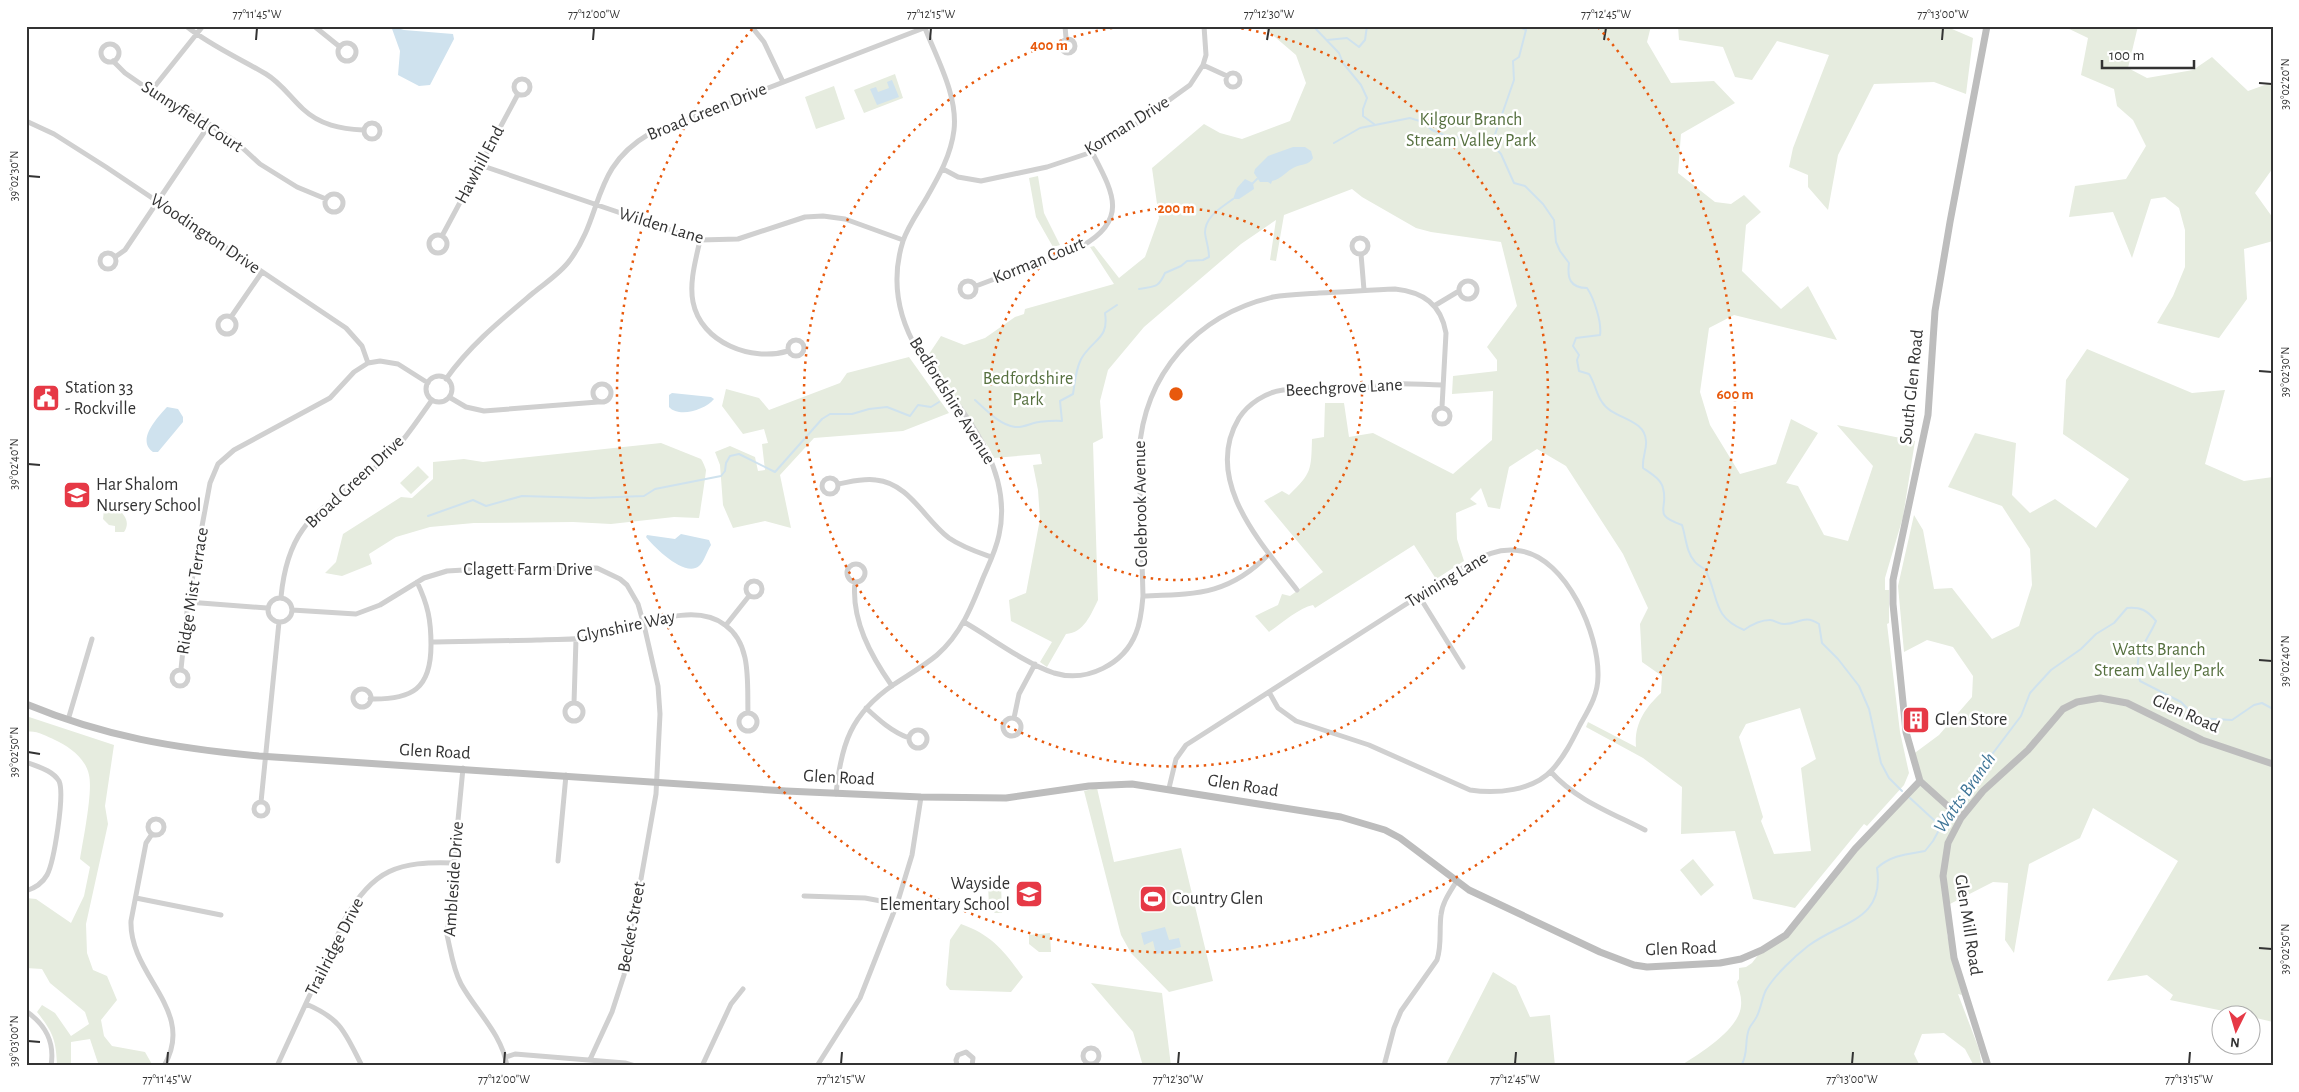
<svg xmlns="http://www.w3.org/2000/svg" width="2299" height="1092" viewBox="0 0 2299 1092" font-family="'Alegreya Sans',sans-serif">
<rect width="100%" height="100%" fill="#fff"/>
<path fill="#e6ecdf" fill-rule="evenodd" d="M1262 26H1651L1647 42 1671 83 1714 81 1735 103 1681 134 1678 173 1715 202 1731 204 1744 195 1761 212 1746 225 1742 271 1781 309 1808 286 1837 340 1734 315 1709 328 1700 392 1710 425 1740 474 1776 464 1791 419 1818 433 1786 483 1798 486 1824 535 1848 541 1873 466 1837 425 1915 441 1903 517 1885 578V590H1889V623L1887 624 1900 732 1909 773 1904 785 1867 826 1864 824 1795 908 1753 899 1735 831 1681 834 1682 787 1643 758 1586 727 1588 722 1636 747C1634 724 1645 708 1661 693L1662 676 1642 662 1640 624 1648 608 1623 554 1566 466 1537 449 1509 467 1500 509 1488 507 1481 488 1470 499 1477 504 1456 513 1457 539 1464 561 1436 579 1414 545 1315 608 1313 605C1299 608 1282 623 1269 632L1255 616 1278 605 1282 594 1290 596 1323 572 1264 501 1282 491 1289 495C1312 473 1311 470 1312 439L1324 437 1325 403H1344L1349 437 1373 433 1453 474 1492 440 1493 391 1452 394 1453 376 1497 371V360L1487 347 1517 306 1501 242 1431 232 1416 228 1362 197 1352 189 1284 215 1276 261 1270 260 1276 220 1241 244 1144 327 1108 370 1100 401 1103 438 1093 443 1098 600C1091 614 1084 633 1066 634L1047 667 1040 662 1052 642 1011 621 1009 600 1026 593 1040 519 1038 490 1033 465 1042 464 1040 454 994 458 989 448 930 361 933 359 929 354 941 336 964 345 985 338 1015 317 1024 314 1025 309 1114 284 1090 247 1094 246 1119 278 1145 257 1159 218 1152 168 1204 124 1220 133 1242 139 1290 121 1306 83 1296 55ZM1800 708 1816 759 1801 768 1811 851 1774 854 1761 821 1763 817 1739 737 1746 724Z
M1678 26H1945L1973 38 1966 94 1934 82 1874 84 1838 155 1828 210 1808 187V175L1789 167 1793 148 1829 55 1777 41 1752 80 1735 77 1723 47 1679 40Z
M2063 26H2138L2128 68 2147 78 2193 70 2212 57 2248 91 2273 82V168L2255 193 2273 218V241L2244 249 2247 299 2219 338 2157 323 2173 296 2185 267V230L2179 208 2165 197 2151 199 2132 258 2113 212 2069 217 2075 186 2126 179 2146 146 2133 120 2117 106 2114 89 2081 75 2088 38Z
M895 74 903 98 864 113 854 90Z
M834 86 845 119 816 129 805 97Z
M1038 176 1044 213 1060 245 1053 247 1036 217 1029 178Z
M2087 349 2192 393 2225 390 2205 464 2244 481 2273 477V1022L2252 1017V1014H2238L2170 1000 2173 995 2147 975 2107 981 2178 861 2093 808 2080 838 2029 864 2014 953 2005 940 2008 883 1993 882 1946 906 1947 934 1962 995 1958 994 1979 1049 1982 1066H1974L1965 1049 1944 1033 1922 1034 1914 1054 1920 1066H1680C1699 1054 1739 1030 1741 1006 1742 997 1739 990 1737 982L1739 979V968L1746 967 1752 963 1762 950 1786 935 1842 865 1920 781 1912 755 1939 735 1972 697 1973 676 1953 647 1927 640 1904 652 1898 586 1914 515 1923 530 1934 589 1952 588 1992 639 2019 626 2032 585 2030 549 2002 506 1948 487 1975 433 2016 443 2012 495 2030 513 2055 499 2096 528 2129 479 2063 434 2066 380Z
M909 357 949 413 903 431 814 438 780 475 791 528 765 521 733 528 723 505 720 465 715 452 730 446 755 457 758 471 765 470 762 444 768 443 764 429 743 434 722 406 726 389 759 398 769 410 840 383 847 373Z
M661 443 701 459C703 462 705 467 706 470 706 473 700 514 699 518L674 517 611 524 573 522 474 523 430 527 396 537 369 554 372 564 342 576 325 573 336 562 343 534 401 497 412 498 433 479V462L464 459 483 462Z
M418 466 429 477 411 494 400 483Z
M115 507C124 513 131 522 124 532H115V526L109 525 103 519 104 510Z
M26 716 114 745 105 806 108 824 86 924 87 953 93 970 107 976 117 1000 101 1020 104 1036 112 1046 145 1052 153 1066H99L90 1039 71 1042V1066L57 1065C56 1040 53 1032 37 1012L42 1005 55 1013 71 1036 89 1024 85 1012 50 983 42 969 26 968V898L36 899 71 923 84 896 90 867 80 859C83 840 93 792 89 775 86 759 69 746 55 740 46 736 36 730 26 732Z
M1097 788 1114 862 1181 848 1213 981 1169 992 1131 953 1121 935 1084 791Z
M1693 859 1714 885 1701 896 1680 870Z
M1001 883 1002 913H995L989 907 988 884Z
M961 924C992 935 1004 951 1023 977L1011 992 950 990 946 985 950 940Z
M1050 933 1051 952H1039L1029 944V935Z
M1493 972 1516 986 1530 1017 1550 1015 1555 1066H1445Z
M1091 983 1162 993 1171 1066H1143L1133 1032Z"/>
<path fill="#cfe2ee" d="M391 26 404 30 453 34 454 39 430 85 419 86 398 75 400 51Z
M892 80 899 97 877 105 870 89 876 87 878 92 889 88 887 82Z
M1293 147H1305L1311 151 1313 158C1309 165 1302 164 1295 167 1286 171 1282 179 1272 181L1271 184 1268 182H1260L1254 173 1255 169 1268 156Z
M1245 179 1253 183 1254 189 1239 199H1233L1237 188Z
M672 393 711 397 714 399C705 410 679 418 669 407V395Z
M167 407 178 409 183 417V422L158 452H153C136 440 157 418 167 407Z
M681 534 709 540 711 545C707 551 704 562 699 566 685 578 654 547 646 537L647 535 675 539Z
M1165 927 1169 940 1179 938 1181 947 1156 954 1153 941 1144 945 1141 933Z"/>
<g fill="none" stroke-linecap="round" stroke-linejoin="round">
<path stroke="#cfe2ee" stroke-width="2" d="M1313 26 1339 53 1343 63 1361 85 1367 98 1363 109V116L1374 124
M1327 40 1347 38 1359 47 1365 40 1367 26
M1334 143 1360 128 1410 118 1423 122 1432 130 1444 135 1492 144 1501 154 1514 183 1525 186 1543 204 1554 220 1556 242 1560 251 1569 263C1567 278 1570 288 1587 288 1594 298 1602 323 1600 335L1576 338 1573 346 1579 355 1577 360 1579 371 1589 374C1595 383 1596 394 1602 402 1612 419 1645 418 1646 441 1647 449 1642 457 1643 468 1650 473 1661 479 1663 488 1669 510 1651 514 1682 525 1686 537 1686 552 1695 562 1698 566 1704 567 1706 571 1719 597 1712 617 1744 630 1751 625 1761 620 1770 620 1775 620 1780 625 1785 624 1799 624 1804 614 1819 624L1822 643 1838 659 1859 686 1869 709 1881 763 1889 778 1902 791
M1492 143 1514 80 1513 61 1519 57 1526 30 1518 26
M1253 183 1257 179
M1139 289C1154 286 1158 289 1165 273L1181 266 1187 261 1203 260 1209 257C1209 248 1206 241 1205 233 1205 216 1221 208 1233 199
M975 400C986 410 1000 425 1015 427 1023 428 1031 423 1039 422 1047 421 1054 420 1062 421L1060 401 1073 394C1075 382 1076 366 1083 356 1095 338 1109 338 1105 313L1117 305
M428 516 473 500 486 506 522 496 590 498 644 496 655 489 721 476 725 471 726 463 730 456 739 454 775 472 822 419 830 414H852L869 409 887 407 910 416 918 405 931 407 939 402
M1910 798 1935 821H1944
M1953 806 2021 716 2030 693 2051 670 2081 649 2096 634 2114 623 2127 608C2141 607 2147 610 2156 621 2146 644 2132 654 2140 681L2181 702 2197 718 2232 720 2254 705 2262 703 2273 709
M1741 1066C1749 1053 1744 1042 1749 1029 1751 1024 1755 1021 1757 1016 1761 1008 1762 998 1766 990 1775 975 1794 957 1808 946 1841 921 1885 921 1877 868 1891 855 1908 854 1925 851L1933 841 1950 810"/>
<path stroke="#d0d0d0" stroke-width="5" d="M186 26C211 46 239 58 266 74 281 83 290 97 303 109 320 125 341 129 363 130
M314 26 340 47
M751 26 764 42 783 82
M1065 26 1066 38
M1061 46a7 7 0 1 1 14 0a7 7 0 1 1-14 0Z
M338 52a9 9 0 1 1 18 0a9 9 0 1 1-18 0Z
M101 53a9 9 0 1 1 18 0a9 9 0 1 1-18 0Z
M113 61 125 73 151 91 191 112 235 141 260 164 297 187 326 199
M1203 65 1227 76
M1226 80a7 7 0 1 1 14 0a7 7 0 1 1-14 0Z
M514 87a8 8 0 1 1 16 0a8 8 0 1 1-16 0Z
M151 91 203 26
M26 121 54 134 106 167 346 328 362 346 368 363
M364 131a8 8 0 1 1 16 0a8 8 0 1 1-16 0Z
M480 165 700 240 738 239 805 217 823 216 845 219 903 240
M943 169 958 177 981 181 1047 167 1092 152 1132 127 1190 85 1203 65 1206 55 1204 26
M325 203a9 9 0 1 1 18 0a9 9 0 1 1-18 0Z
M429 244a9 9 0 1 1 18 0a9 9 0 1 1-18 0Z
M442 236 518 94
M1352 246a8 8 0 1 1 16 0a8 8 0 1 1-16 0Z
M700 240C696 259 689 282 693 302 701 343 752 362 788 351
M100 261a8 8 0 1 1 16 0a8 8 0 1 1-16 0Z
M1361 254 1364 290
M115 257 125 250 209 125
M960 289a8 8 0 1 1 16 0a8 8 0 1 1-16 0Z
M1459 290a9 9 0 1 1 18 0a9 9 0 1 1-18 0Z
M976 286 1082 246C1130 219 1112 191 1092 152
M1434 306 1459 291
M218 325a9 9 0 1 1 18 0a9 9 0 1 1-18 0Z
M231 317 262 272
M788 348a8 8 0 1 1 16 0a8 8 0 1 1-16 0Z
M426 389a13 13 0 1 1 26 0a13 13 0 1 1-26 0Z
M446 379C470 345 501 320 533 293 545 283 561 273 570 260 604 214 591 168 649 134L929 26
M593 393a9 9 0 1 1 18 0a9 9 0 1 1-18 0Z
M449 397 466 407 484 411 598 402
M1434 416a8 8 0 1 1 16 0a8 8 0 1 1-16 0Z
M822 486a8 8 0 1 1 16 0a8 8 0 1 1-16 0Z
M838 484C850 482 863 478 876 480 909 483 925 520 949 538 962 547 977 552 991 557
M847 573a9 9 0 1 1 18 0a9 9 0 1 1-18 0Z
M746 589a8 8 0 1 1 16 0a8 8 0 1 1-16 0Z
M855 582C851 620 871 656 892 686
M1297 590C1261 543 1202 480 1239 418 1248 404 1266 392 1283 390 1299 388 1316 393 1332 392 1352 391 1372 386 1393 384 1409 383 1426 385 1442 385
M1143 596C1197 594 1229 595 1269 554
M1419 596 1463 667
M281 597C289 513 329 509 384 460 403 443 417 421 432 400
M268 610a12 12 0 1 1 24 0a12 12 0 1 1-24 0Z
M188 602 267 608
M292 610 356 614 380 605 424 578 447 571 464 570 597 568 620 579 627 585 638 604 644 625 658 686 660 714 656 794 624 975 612 1012 587 1066
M964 622C992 638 1024 663 1054 673 1087 683 1124 664 1136 633 1141 621 1142 608 1143 596L1139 453C1144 374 1196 315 1273 297 1288 294 1304 294 1319 293 1344 292 1370 290 1395 289 1423 292 1441 304 1446 333L1442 407
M726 625 749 596
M431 642C466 641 502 641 537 640 557 639 578 640 597 637 635 630 691 599 725 625 752 644 747 683 748 713
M181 669 188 602 210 483 218 464 234 450 330 398 354 372 368 363 380 361 398 364 428 383
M172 678a8 8 0 1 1 16 0a8 8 0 1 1-16 0Z
M353 698a9 9 0 1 1 18 0a9 9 0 1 1-18 0Z
M370 699C412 700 431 689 431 645 431 620 428 605 417 582
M574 703 576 639
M565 712a9 9 0 1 1 18 0a9 9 0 1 1-18 0Z
M866 708C879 720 892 732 909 738
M739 722a9 9 0 1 1 18 0a9 9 0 1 1-18 0Z
M1003 727a9 9 0 1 1 18 0a9 9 0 1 1-18 0Z
M1014 718 1019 694 1035 664
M68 720 92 639
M909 739a9 9 0 1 1 18 0a9 9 0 1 1-18 0Z
M26 762C38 767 52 770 59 781 65 794 54 862 47 875 42 884 35 888 26 891
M463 768 447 935C451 952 453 969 461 984 476 1011 502 1034 507 1066
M1551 772C1576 800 1612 813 1645 830
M1169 788 1176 759 1186 745 1464 567C1482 556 1499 547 1521 551 1567 559 1599 634 1598 676 1598 695 1589 709 1580 725 1572 741 1564 757 1552 770 1533 791 1496 794 1470 790L1369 745 1296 721 1278 708 1269 692
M836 794C841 744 851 714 893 685 908 675 924 666 937 655 961 634 972 606 983 578 989 564 996 550 999 535 1015 464 956 404 918 351 898 317 891 279 903 241 908 226 919 211 927 197 939 176 951 155 954 130 958 96 937 59 925 28
M254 809a7 7 0 1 1 14 0a7 7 0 1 1-14 0Z
M261 802 279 622
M148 827a8 8 0 1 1 16 0a8 8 0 1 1-16 0Z
M152 834 146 843 131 921C129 976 197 1010 164 1066
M558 861 566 775
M804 896 865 898 897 904
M136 898 221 915
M306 1004C342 1019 345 1033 362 1066
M26 1011C46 1025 55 1042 51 1066
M1083 1056a8 8 0 1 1 16 0a8 8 0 1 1-16 0Z
M506 1057 515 1054 625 1063 635 1066
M277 1066 345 919C373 869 399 861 454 863
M702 1066 731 1004 743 989
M817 1066 860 998 897 904 912 855 921 797
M957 1066 956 1060 958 1055 966 1052 973 1058 972 1066
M1384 1066 1394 1028 1401 1011 1437 960C1442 945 1439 930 1441 915 1442 903 1450 892 1456 882"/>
<path stroke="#bdbdbd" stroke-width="7" d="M26 704C106 737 174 748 259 756L786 791 921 797 1006 798 1089 786 1132 784 1341 817 1385 830 1400 838 1469 890 1600 952 1634 965 1647 967 1720 963 1741 959 1762 950 1786 935 1855 849 1920 781
M1920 781 1906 732 1893 604V580L1928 415 1935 311 1950 222 1987 26
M1920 781 1961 818
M1988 1066 1954 958 1943 876 1948 843 1961 818 1983 791 2028 750 2063 709 2077 702 2100 698 2127 703 2202 740 2273 764"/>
</g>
<path fill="none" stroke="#333" stroke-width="2" d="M256 40 257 28M593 40 594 28M930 40 931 28M1267 40 1269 28M1604 40 1606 28M1942 40 1943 28M2259 83 2272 84M28 176 40 177M2259 371 2272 372M28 464 40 465M2259 660 2272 661M28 752 40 754M2259 948 2272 949M28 1041 40 1042M167 1064 168 1052M504 1064 505 1052M841 1064 842 1052M1178 1064 1179 1052M1515 1064 1516 1052M1852 1064 1853 1052M2189 1064 2190 1052"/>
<g fill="none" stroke="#e8590c" stroke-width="2.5" stroke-dasharray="2.5 5">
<circle cx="1176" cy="394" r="186"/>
<path d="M1234 27A372 372 0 1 1 1118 27"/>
<path d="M1598 27A559 559 0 1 1 754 27"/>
</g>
<defs>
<g id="civic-square" transform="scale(1.4375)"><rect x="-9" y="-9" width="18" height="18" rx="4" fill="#e63946" stroke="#fff"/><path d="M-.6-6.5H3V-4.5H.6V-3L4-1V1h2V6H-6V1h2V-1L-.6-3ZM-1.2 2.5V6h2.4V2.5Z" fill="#fff"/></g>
<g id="school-square" transform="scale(1.4375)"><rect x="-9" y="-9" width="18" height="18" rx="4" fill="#e63946" stroke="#fff"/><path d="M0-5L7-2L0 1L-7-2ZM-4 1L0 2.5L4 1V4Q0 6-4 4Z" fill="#fff"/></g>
<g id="building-square" transform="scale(1.4375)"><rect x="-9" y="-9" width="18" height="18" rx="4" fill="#e63946" stroke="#fff"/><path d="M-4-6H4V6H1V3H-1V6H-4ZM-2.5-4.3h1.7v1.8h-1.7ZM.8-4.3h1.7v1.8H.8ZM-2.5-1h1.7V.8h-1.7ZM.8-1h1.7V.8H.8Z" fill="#fff"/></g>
<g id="stadium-square" transform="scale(1.4375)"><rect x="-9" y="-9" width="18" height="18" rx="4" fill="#e63946" stroke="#fff"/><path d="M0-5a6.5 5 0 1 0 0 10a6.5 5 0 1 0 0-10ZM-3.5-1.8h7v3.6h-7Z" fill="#fff"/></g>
</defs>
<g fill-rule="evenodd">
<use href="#civic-square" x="46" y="398"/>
<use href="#school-square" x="77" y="495"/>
<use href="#building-square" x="1916" y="720"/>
<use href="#school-square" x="1029" y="894"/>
<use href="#stadium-square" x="1153" y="899"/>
</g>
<g text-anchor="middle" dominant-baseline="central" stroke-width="5" stroke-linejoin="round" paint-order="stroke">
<g font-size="18" fill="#333" stroke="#fff">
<text transform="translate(707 112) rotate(-22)">Broad Green Drive</text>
<text transform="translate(192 117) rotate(33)">Sunnyfield Court</text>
<text transform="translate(1127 126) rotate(-32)">Korman Drive</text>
<text transform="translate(480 165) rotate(-62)">Hawhill End</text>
<text transform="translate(661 226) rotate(17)">Wilden Lane</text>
<text transform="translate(205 234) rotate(34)">Woodington Drive</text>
<text transform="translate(1039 261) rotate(-22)">Korman Court</text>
<text transform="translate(1912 387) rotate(-84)">South Glen Road</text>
<text transform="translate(1344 388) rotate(-3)">Beechgrove Lane</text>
<text transform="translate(952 401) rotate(58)">Bedfordshire Avenue</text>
<text transform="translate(355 482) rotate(-43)">Broad Green Drive</text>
<text transform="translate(1141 504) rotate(-91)">Colebrook Avenue</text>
<text x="528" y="570">Clagett Farm Drive</text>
<text transform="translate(1447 580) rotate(-31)">Twining Lane</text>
<text transform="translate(193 591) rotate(-81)">Ridge Mist Terrace</text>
<text transform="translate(626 627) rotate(-12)">Glynshire Way</text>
<text transform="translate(2186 714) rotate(24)">Glen Road</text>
<text transform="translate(435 752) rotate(3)">Glen Road</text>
<text transform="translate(839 778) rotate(3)">Glen Road</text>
<text transform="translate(1243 786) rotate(9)">Glen Road</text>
<text transform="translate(454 879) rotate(-86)">Ambleside Drive</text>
<text transform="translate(1968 925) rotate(81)">Glen Mill Road</text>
<text transform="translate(632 927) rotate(-80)">Becket Street</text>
<text transform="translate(335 947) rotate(-63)">Trailridge Drive</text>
<text transform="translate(1681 949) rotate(-2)">Glen Road</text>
</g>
<g font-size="18" fill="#56703f" stroke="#fff">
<text x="1471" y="120">Kilgour Branch<tspan x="1471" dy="21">Stream Valley Park</tspan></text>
<text x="1028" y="379">Bedfordshire<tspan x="1028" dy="21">Park</tspan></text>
<text x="2159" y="650">Watts Branch<tspan x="2159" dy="21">Stream Valley Park</tspan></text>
</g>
<g font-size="18" fill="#333" stroke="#fff" text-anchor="start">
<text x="65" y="388">Station 33<tspan x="65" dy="21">- Rockville</tspan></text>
<text x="96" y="485">Har Shalom<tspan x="96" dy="21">Nursery School</tspan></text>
<text x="1935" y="720">Glen Store</text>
<text x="1010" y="884" text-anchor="end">Wayside<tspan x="1010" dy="21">Elementary School</tspan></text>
<text x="1172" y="899">Country Glen</text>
</g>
<g font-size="19" font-style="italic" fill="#3f7597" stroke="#fff">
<text transform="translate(1965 793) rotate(-55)">Watts Branch</text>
</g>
</g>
<circle cx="1176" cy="394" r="8" fill="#e8590c" stroke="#fff" stroke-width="2.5"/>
<g font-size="15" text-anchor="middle" font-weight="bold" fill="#e8590c" stroke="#fff" stroke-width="5" stroke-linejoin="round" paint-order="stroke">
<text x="1049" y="50">400 m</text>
<text x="1176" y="213">200 m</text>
<text x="1735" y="399">600 m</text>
</g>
<rect width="2299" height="1092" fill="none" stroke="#ffffff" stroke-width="55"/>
<g transform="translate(2236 1030) rotate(185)"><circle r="24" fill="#ffffff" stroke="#adadad"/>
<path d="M0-4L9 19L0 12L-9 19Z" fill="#e63946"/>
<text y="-8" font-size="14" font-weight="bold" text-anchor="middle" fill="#333333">N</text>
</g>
<path d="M2102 60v8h92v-8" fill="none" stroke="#333333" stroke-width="2.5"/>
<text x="2109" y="60" font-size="15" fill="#333333" stroke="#ffffff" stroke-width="4" paint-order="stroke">100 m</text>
<rect x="28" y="28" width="2244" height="1036" fill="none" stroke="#333" stroke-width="2"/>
<g font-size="12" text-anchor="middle" fill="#333">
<text x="257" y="18">77°11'45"W</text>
<text x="594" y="18">77°12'00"W</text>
<text x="931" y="18">77°12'15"W</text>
<text x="1269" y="18">77°12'30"W</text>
<text x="1606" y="18">77°12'45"W</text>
<text x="1943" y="18">77°13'00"W</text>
<text transform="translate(2285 84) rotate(-90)" y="4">39°02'20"N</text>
<text transform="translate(14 176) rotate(-90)" y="4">39°02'30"N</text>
<text transform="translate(2285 372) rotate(-90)" y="4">39°02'30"N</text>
<text transform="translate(14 464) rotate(-90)" y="4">39°02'40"N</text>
<text transform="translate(2285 661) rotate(-90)" y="4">39°02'40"N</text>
<text transform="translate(14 752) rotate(-90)" y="4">39°02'50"N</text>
<text transform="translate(2285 949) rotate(-90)" y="4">39°02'50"N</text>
<text transform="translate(14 1041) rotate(-90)" y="4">39°03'00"N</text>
<text x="167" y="1083">77°11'45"W</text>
<text x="504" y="1083">77°12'00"W</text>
<text x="841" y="1083">77°12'15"W</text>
<text x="1178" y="1083">77°12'30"W</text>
<text x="1515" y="1083">77°12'45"W</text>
<text x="1852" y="1083">77°13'00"W</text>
<text x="2189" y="1083">77°13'15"W</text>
</g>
</svg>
